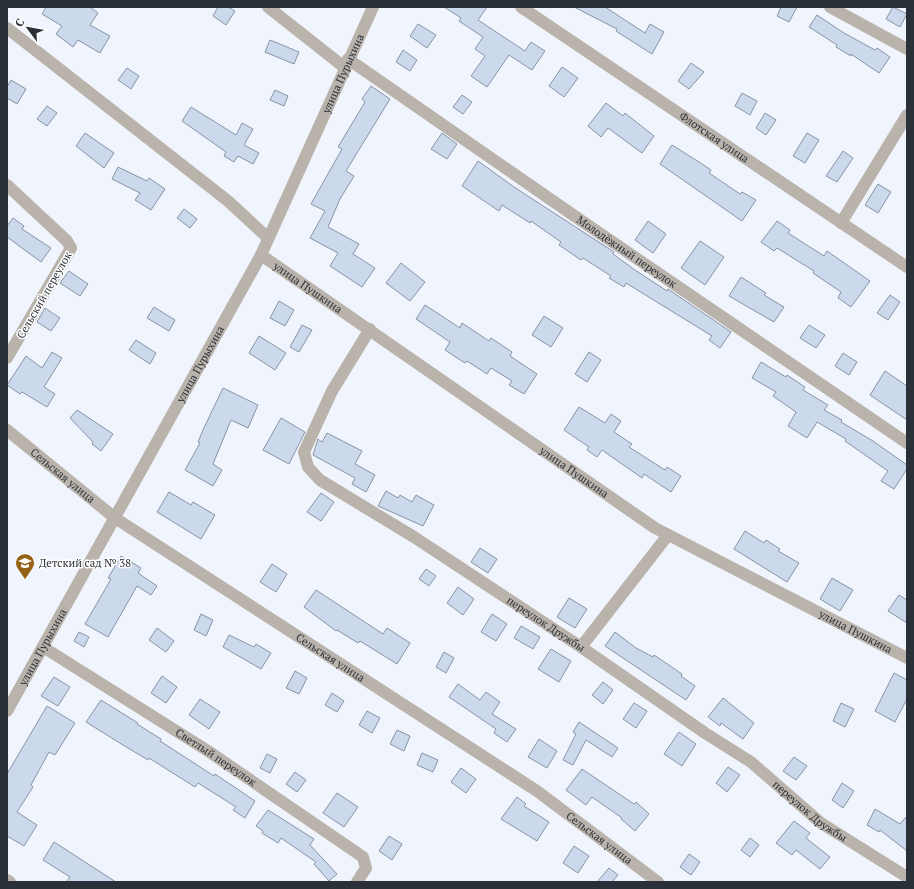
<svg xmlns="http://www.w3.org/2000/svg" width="914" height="889" viewBox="0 0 914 889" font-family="'PT Serif',serif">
<rect width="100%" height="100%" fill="#f0f5fd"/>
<path fill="#ccd9ed" stroke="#8794a6" d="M46 7H90L98 13 90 25 110 36 100 53 78 40 73 47 56 34 62 26 42 14Z
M218 7H228L235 11 226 25 213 16Z
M444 7H487L478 20 525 51 531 42 545 51 532 70 509 55 487 87 471 76 485 56 475 49 483 37 459 21 461 18Z
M574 7H605L645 33 650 24 664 32 652 54 616 31 617 29Z
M781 7H797L789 22 777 16Z
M893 7 907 14 900 27 886 19Z
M817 15 844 33 875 50 877 48 890 57 879 73 851 54V56L836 47 837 45 809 27Z
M418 24 436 35 427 48 410 36Z
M270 40 299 52 294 64 265 52Z
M403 50 417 60 410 71 396 62Z
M691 63 704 72 689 89 678 81Z
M562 67 578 78 564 97 549 86Z
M127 68 139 76 131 89 118 80Z
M11 80 26 89 17 104 7 98V87Z
M371 86 390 99 346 171 354 176 340 199 328 227 359 244 353 254 375 268 362 287 330 266 338 253 310 238 325 211 311 204 342 149 338 147 365 102 362 99Z
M275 90 288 96 284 106 270 100Z
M742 93 757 101 750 115 735 106Z
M462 95 472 102 463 114 453 107Z
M606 103 623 116 625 113 654 136 642 153 608 128 601 137 588 126Z
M47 106 57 113 47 126 37 119Z
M191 107 236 135 242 123 253 129 244 145 259 153 253 164 238 156 234 162 224 156 226 152 182 121Z
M765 113 776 120 766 135 756 128Z
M85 133 114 153 104 168 76 146Z
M442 133 457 144 447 159 431 149Z
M807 133 819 140 805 163 793 156Z
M672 145 699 162 711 170 709 173 740 194 742 192 756 200 742 221 660 164Z
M843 151 853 158 837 182 826 176Z
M478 161 514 187 614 252 613 254 635 270 667 291 668 289 731 332 720 348 709 340 712 336 626 283 624 287 609 278 611 276 583 258 581 260 559 245 561 242 531 221 530 223 502 205 499 211 462 186Z
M118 167 147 181 149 178 165 189 151 210 135 200 140 193 112 179Z
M878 184 891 192 878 213 865 205Z
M184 209 197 219 190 228 177 218Z
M13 218 24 226 22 229 51 248 41 262 7 237V226Z
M648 221 666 234 653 253 635 240Z
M777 221 790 230 788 233 824 256 827 251 870 281 851 307 838 298 841 292 813 273 814 271 777 248 774 251 761 242Z
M700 241 724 257 705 285 681 268Z
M401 263 425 282 410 301 386 283Z
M69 271 88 284 80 296 60 283Z
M741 277 766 293 764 295 784 307 774 322 729 296Z
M890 295 900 302 888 320 877 313Z
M279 301 294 310 285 326 270 318Z
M425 305 460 328 462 323 489 341 491 338 512 352 510 356 537 374 524 394 509 385 512 381 491 368 487 374 467 361 465 363 445 350 450 342 416 319Z
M154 307 175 320 169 331 147 318Z
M45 308 60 318 51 331 37 322Z
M544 316 563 328 551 347 532 335Z
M302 325 312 330 299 352 290 347Z
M809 325 825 335 816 348 800 338Z
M259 336 286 353 275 370 249 353Z
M136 340 156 353 150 364 129 350Z
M52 352 62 358 44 387 55 394 47 407 22 392 20 394 7 385 26 356 42 368Z
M589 352 601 360 587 382 575 374Z
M843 353 857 362 849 375 835 366Z
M761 362 786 377 787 375 805 387 803 390 828 405 824 410 842 420 841 422 873 441 907 465V469L894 489 881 481 888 471 845 441 846 439 817 422 807 438 788 426 796 412 773 396 776 392 752 378Z
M885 371 907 386V420L870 395Z
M223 388 258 405 248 428 231 420 213 464 222 470 213 486 185 470 200 443 198 442 203 430Z
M579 407 605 423 611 414 621 421 614 432 632 444 629 447 665 470 667 467 681 476 671 492 644 474 642 478 602 450 597 457 587 450 589 447 564 430Z
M77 410 113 434 101 451 92 444 93 442 70 418Z
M281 418 305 432 289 464 263 450Z
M327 433 362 451 355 464 375 475 366 492 352 484 355 478 313 455 318 439 322 442Z
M386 491 398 498 400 495 412 502 416 495 434 505 423 526 378 506Z
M169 492 191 505 193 502 215 515 201 539 157 512Z
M321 493 334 502 321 521 307 512Z
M745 531 764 543 766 540 780 549 778 551 799 563 787 582 734 549Z
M480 548 497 559 488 573 471 562Z
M121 556 141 568 138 573 157 586 151 595 137 586 108 637 85 624 111 579 108 578Z
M272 564 287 574 276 592 260 582Z
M426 569 436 576 429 586 419 579Z
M832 578 853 590 840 611 820 599Z
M458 587 474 599 463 615 447 603Z
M316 590 383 634 387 628 410 643 397 664 360 641 358 643 337 630 336 631 304 607Z
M899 595 907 600V623L888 611Z
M569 598 587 609 575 628 557 617Z
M201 614 213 620 206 636 194 630Z
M492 614 507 624 496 641 481 632Z
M521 626 540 637 533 649 514 638Z
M157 628 174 641 166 652 149 640Z
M79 632 89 637 84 647 74 641Z
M615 632 636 648 653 657 654 655 682 674 681 676 695 686 686 700 605 646Z
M229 635 254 647 256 644 271 653 261 669 223 647Z
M551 649 571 661 559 682 538 669Z
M444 652 454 658 446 673 436 667Z
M295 671 307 678 299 694 286 688Z
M894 673 907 680V699L895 722 875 711Z
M162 676 177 687 166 703 151 693Z
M54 677 70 687 58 706 41 696Z
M603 682 613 690 603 704 592 695Z
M458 684 480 700 486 692 500 702 492 714 516 729 507 742 494 733 496 729 449 697Z
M332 693 344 701 337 712 325 705Z
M723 698 754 723 743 739 721 723 720 726 708 717Z
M200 699 220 712 209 729 189 715Z
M101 700 138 723 137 724 161 739 160 741 214 776 215 774 255 801 245 818 233 810 236 807 198 783 195 787 149 758 148 760 123 745 86 722Z
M634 703 647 711 636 728 623 719Z
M841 703 854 709 845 727 833 721Z
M47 706 75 723 55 755 49 752 31 785 33 787 17 812 37 825 24 846 7 836V774Z
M367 711 380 718 372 733 359 725Z
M579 722 618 748 612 757 586 740 573 765 563 760 576 734 573 732Z
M397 730 410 736 404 751 390 744Z
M679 732 696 744 682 766 664 754Z
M539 739 557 751 547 768 528 757Z
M422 753 438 760 433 772 417 765Z
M267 754 277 759 270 773 260 768Z
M794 757 807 766 796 780 783 771Z
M728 767 740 775 727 792 716 783Z
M461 768 476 779 466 793 451 782Z
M582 769 634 804 636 802 649 814 635 831 621 819 622 818 592 797 586 805 566 790Z
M295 772 306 780 297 792 286 784Z
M842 783 854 791 843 808 832 800Z
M337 793 358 807 344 827 323 813Z
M517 797 526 804 524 806 549 822 537 841 501 819Z
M875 809 900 824 907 816V851L880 830 879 832 867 825Z
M268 810 314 839 310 845 337 874 329 881 314 864 316 862 281 838 278 843 262 833 263 831 256 826Z
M794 821 810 833 806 838 830 857 820 869 796 850 792 855 776 843Z
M389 836 402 844 392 860 379 851Z
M750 838 759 845 750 857 741 850Z
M54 842 68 851 116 882H66L70 877 43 860Z
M574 846 589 856 578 873 563 863Z
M689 854 700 862 691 875 680 867Z
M609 868 618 875 612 882H597Z"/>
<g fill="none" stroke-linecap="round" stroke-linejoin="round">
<g stroke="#bab3ab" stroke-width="12">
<path d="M268 7 344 67"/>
<path id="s1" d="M521 7 907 267"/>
<path d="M830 7 907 49"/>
<path d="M7 28 228 201 268 238"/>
<path id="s2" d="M348 59 576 217 907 443"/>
<path d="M7 185 67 241 71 248 7 358"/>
<path d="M841 223 907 115"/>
<path id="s3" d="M261 255 655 528 907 658"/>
<path id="s4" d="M370 329 332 391 304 452 308 467 320 480 414 537 581 647 705 733 751 762 821 823 907 877"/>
<path id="s5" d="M7 430 115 518 537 791 658 882"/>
<path id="s6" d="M43 647 208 751 363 857 366 868 357 882"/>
<path d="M581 647 668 535"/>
<path id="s7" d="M7 711 261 255 373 7"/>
<path d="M7 880 10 882"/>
</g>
</g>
<defs>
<g id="school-pin" transform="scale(1)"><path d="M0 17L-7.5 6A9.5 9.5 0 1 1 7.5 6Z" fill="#956117" stroke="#fff"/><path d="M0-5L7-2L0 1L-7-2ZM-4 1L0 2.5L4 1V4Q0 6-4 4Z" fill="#fff"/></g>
</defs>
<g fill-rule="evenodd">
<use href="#school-pin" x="25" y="563"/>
</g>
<g text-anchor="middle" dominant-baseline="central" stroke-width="3" stroke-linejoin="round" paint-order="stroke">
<g font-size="11" fill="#2a3037" stroke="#fff">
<text stroke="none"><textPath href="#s7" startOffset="721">улица Пурыхина</textPath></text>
<text stroke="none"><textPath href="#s1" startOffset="233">Флотская улица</textPath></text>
<text stroke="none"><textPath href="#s2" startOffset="339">Молодёжный переулок</textPath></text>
<text stroke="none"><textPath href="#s3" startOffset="57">улица Пушкина</textPath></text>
<text transform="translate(44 295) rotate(-60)">Сельский переулок</text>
<text stroke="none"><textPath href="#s7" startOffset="397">улица Пурыхина</textPath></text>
<text stroke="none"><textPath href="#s3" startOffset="381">улица Пушкина</textPath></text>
<text stroke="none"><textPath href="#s5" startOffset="72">Сельская улица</textPath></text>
<text stroke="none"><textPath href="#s4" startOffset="441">переулок Дружбы</textPath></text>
<text stroke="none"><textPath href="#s3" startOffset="705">улица Пушкина</textPath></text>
<text stroke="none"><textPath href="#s7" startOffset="73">улица Пурыхина</textPath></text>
<text stroke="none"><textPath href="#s5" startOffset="396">Сельская улица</textPath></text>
<text stroke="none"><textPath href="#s6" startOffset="205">Светлый переулок</textPath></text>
<text stroke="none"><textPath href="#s4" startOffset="765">переулок Дружбы</textPath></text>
<text stroke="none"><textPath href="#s5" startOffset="720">Сельская улица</textPath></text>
</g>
<g font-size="11" fill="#2a3037" stroke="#fff" text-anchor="start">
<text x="39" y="563">Детский сад № 38</text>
</g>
</g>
<rect width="914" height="889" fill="none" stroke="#2a3037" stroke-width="16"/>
<g transform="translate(28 28) rotate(302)" stroke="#ffffff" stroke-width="3" paint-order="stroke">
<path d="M0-3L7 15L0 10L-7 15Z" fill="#2a3037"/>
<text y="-6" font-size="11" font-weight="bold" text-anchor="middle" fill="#2a3037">С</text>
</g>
</svg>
